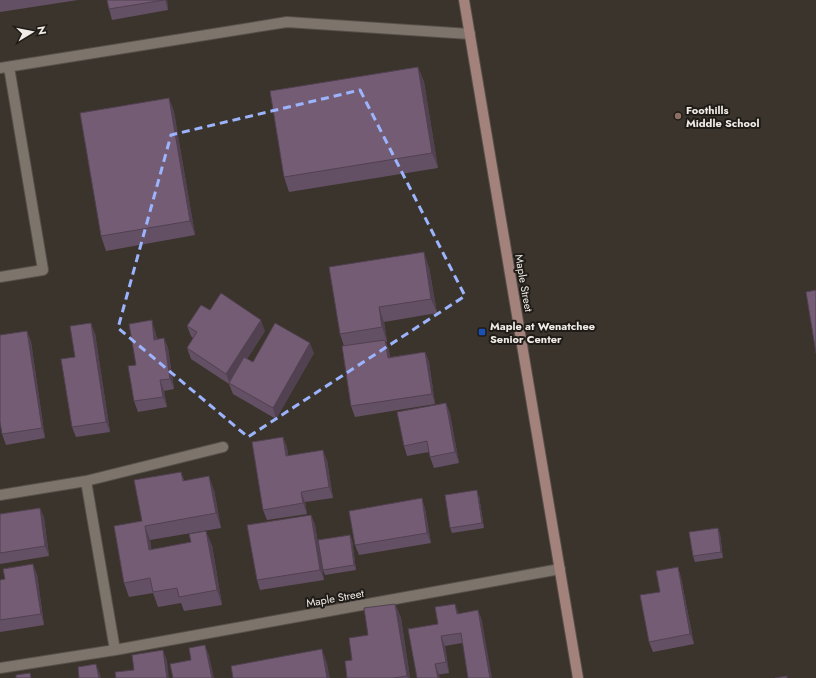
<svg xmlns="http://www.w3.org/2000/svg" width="816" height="678" viewBox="0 0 816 678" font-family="Jost,sans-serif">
<rect width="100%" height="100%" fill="#3b342c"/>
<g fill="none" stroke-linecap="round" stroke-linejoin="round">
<g stroke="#58514b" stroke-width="12">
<path id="lane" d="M0 68 287 22 470 34
M0 277 43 270 9 67"/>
</g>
<g stroke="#58514b" stroke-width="12">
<path id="street" d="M86 481 115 650
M0 495 86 481 223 447
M0 668 115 650 560 569"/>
</g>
<g stroke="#58514b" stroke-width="12">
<path id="secondary" d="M464 0 578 678"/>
</g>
<use href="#lane" stroke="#7d756c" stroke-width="10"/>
<use href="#street" stroke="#7d756c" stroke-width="10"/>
<use href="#secondary" stroke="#a3827c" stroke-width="10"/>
</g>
<path fill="#645064" d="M0 0H78L0 12Z
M107 0H167L168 10 112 20 109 9Z
M418 67 424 82 438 168 289 192 284 177Z
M169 98 174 112 195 235 106 251 101 236Z
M429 267 437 313 384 322 387 342H386L389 350 390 357 425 352 429 362 435 404 355 417 351 406 344 346 340 334Z
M210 310 265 331 247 359 253 362 314 353 276 419 233 394 229 384 191 359 187 348 193 338 191 336 187 326Z
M27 331 31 342 45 438 6 445 2 434Z
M155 331 157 339 164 338 168 348 174 389 164 391 167 407 138 412 134 401 136 365Z
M95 333 110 432 76 437 72 427 75 357Z
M446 403 450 414 459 463 434 468 430 457 429 452 407 456 404 446Z
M283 437 287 448 288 455 327 460 333 498 305 502 307 514 267 520 263 510Z
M181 472 184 480 214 490 221 528 150 540 151 549 212 545 222 605 184 611 181 603 158 607 153 593 129 597 124 583 142 521Z
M479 496 484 528 452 533 450 528Z
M422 498 425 509 431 543 359 555 355 545Z
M40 508 44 518 49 556 0 564V514Z
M311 515 315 525 324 580 260 590 257 580Z
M718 528 720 534 723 558 695 562 693 556Z
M350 535 352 540 356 570 325 575 323 570Z
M678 567 681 578 694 644 653 652 649 642 660 592Z
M37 574 44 625 0 632V580Z
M395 604 401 618 410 678H347L352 660 368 635Z
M478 610 482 621 462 643 445 646 449 673 417 678 438 624 459 614Z"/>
<path fill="#514151" d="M165 0H167L168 10Z
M418 67 424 82 438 168 432 153Z
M169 98 174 112 195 235 190 221Z
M424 252 429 267 437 313 431 299Z
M379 307 384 322 387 342 382 327Z
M152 320 155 331 158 350 154 340Z
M261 320 265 331 230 384 226 374Z
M91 323 95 333 110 432 106 422Z
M27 331 31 342 45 438 42 428Z
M164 338 168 348 174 389 170 379Z
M385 340 389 350 391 368 388 358Z
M310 343 314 353 276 419 273 408Z
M425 352 429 362 435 404 432 394Z
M160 380 164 391 167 407 163 397Z
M446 403 450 414 459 463 455 452Z
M283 437 287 448 290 466 286 456Z
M323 450 327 460 333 498 329 487Z
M209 476 214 490 221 528 216 513Z
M477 490 479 496 484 528 482 523Z
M301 492 305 502 307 514 303 503Z
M422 498 425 509 431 543 427 533Z
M40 508 44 518 49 556 45 546Z
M311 515 315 525 324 580 320 570Z
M145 526 150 540 154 564 149 550Z
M718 528 720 534 723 558 721 552Z
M206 531 212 545 222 605 217 590Z
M350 535 352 540 356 570 354 565Z
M33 564 37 574 44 625 41 614Z
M678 567 681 578 694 644 690 634Z
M395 604 401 618 410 678H408L407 676Z
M455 604 459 614H457Z
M478 610 482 621 492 678H490Z
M441 636 445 646 449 673 446 662Z
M205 645 209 655 214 678H212Z
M322 649 327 663 330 678H327Z
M163 650 167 660 169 678H167Z
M96 664 100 674 101 678H99Z
M435 664 439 675 440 678H438Z"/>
<path fill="#745d74" stroke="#514151" d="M107 0H164L109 9Z
M418 67 432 153 284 177 270 91Z
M169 98 190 221 101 236 80 113Z
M424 252 431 299 379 307 382 327 340 334 329 267Z
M816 290V353L806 292Z
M221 293 261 320 226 374 187 348 197 332 187 326 201 305 210 310Z
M152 320 154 340 164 338 170 379 160 380 163 397 134 401 128 366 136 365 129 324Z
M91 323 106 422 72 427 61 359 75 357 70 326Z
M275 323 310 343 273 408 229 383 244 357 253 362Z
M27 331 42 428 2 434 0 422V335Z
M385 340 388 358 425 352 432 394 351 406 342 346Z
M446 403 455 452 430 457 427 441 404 446 397 412Z
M283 437 286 456 323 450 329 487 301 492 303 503 263 510 252 442Z
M181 472 183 481 209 476 216 513 145 526 149 550 191 542 189 534 206 531 217 590 179 597 177 588 153 592 150 578 124 583 114 526 142 521 134 480Z
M477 490 482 523 450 528 445 495Z
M422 498 427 533 355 545 349 511Z
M40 508 45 546 0 553V514Z
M311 515 320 570 257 580 247 525Z
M718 528 721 552 693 556 689 532Z
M350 535 354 565 323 570 318 540Z
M33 564 41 614 0 620V580L5 579 3 569Z
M678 567 690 634 649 642 640 595 660 592 656 571Z
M395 604 407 676 393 678H347L345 661 352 660 349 638 368 635 364 608Z
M455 604 457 614 478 610 490 678H468L461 633 441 636 446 662 435 664 438 678H417L408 629 438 624 435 607Z
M205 645 212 678H173L170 664 191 660 189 648Z
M322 649 327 678H233L231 666Z
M163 650 167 678H116L115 672 134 670 132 655Z
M96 664 99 678H79L78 667Z
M30 673 31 678H16V675Z
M787 676V678H775Z"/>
<path fill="none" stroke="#9cb4fd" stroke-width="3" stroke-dasharray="8 5" stroke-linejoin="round" d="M360 90 465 296 248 437 118 328 171 135Z"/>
<circle fill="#8d6e63" stroke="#1f1c18" stroke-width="1.5" cx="678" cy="116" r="4"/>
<rect fill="#1a4fb4" stroke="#1f1c18" stroke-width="1.5" x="478" y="328" width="8" height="8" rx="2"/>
<g text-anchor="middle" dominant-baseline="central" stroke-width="4" stroke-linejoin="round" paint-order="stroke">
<g font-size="11" font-weight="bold" fill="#f0ebe6" stroke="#1f1c18" text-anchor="start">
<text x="686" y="110">Foothills<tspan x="686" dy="13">Middle School</tspan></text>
<text x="490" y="326">Maple at Wenatchee<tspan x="490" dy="13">Senior Center</tspan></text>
</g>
<g font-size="11" fill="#f0ebe6" stroke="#1f1c18">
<text transform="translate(524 283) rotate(80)">Maple Street</text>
<text transform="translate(335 598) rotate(-10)">Maple Street</text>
</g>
</g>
<g transform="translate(32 32) rotate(80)" stroke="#1f1c18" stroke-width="3" paint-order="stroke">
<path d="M0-3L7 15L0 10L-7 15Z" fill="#f0ebe6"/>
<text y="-6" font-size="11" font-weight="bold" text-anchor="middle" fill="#f0ebe6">N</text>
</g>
</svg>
